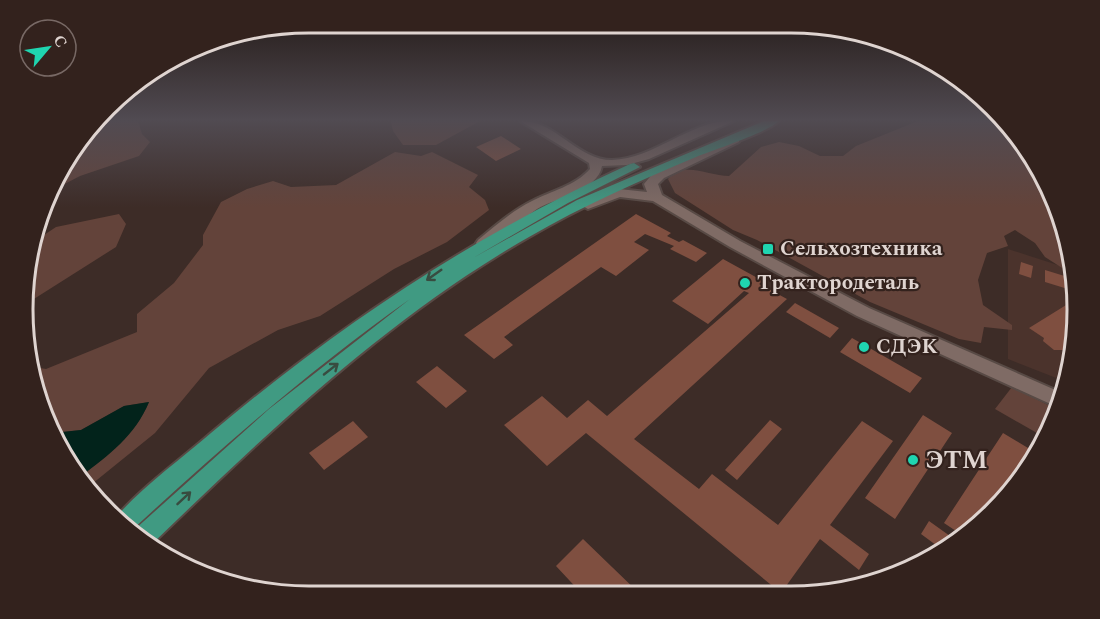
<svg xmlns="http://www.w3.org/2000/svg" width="1100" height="619" viewBox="0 0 1100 619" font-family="Spectral,serif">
<rect width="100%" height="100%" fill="#3d2c27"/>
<path fill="#4b332c" d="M1008 249 1070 269 1075 347 1064 381 1008 359Z"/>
<path fill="#63433a" d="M98 121H138L142 134 150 142 139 156 80 176 53 190 71 150Z
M391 121H480L436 145H403L393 131Z
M918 121H1002L1018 135 1068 236 1070 273 1045 257 1035 243 1015 230 1004 236 1008 246 987 253 978 280 983 305 1012 325V330L984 327 981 343 959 339 870 302 757 240 733 230 675 193 668 179C683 160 709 176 729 176L761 147 779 142 799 146 820 156H843L856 146Z
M395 152 421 156 432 152 478 175 469 187 485 200 489 210 447 242 394 269 320 316 278 330 209 368 155 433 87 488 80 477C108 455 135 435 149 402L124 406 81 430 53 433 44 419 31 361 34 367 46 369 137 332V314L174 283 203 245V235L221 202 247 189 273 181 291 187 336 185Z
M119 214 126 224 116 247 26 304 32 243 56 227Z
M1012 387 1054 408 1044 437 995 409Z"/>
<path fill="#02231b" d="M149 402C135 436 109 455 80 477L53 433 81 430 124 406Z"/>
<path fill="#7f4f40" d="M501 136 521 149 496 161 476 147Z
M636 214 671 233 667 236 679 242 683 240 707 253 696 262 670 249 674 246 645 234 634 242 649 250 616 276 601 267 504 337 513 345 494 359 464 335Z
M723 259 763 281 759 284 787 299 634 439 699 489 712 474 778 525 862 421 893 441 830 525 869 554 859 570 820 539 781 593 586 433 547 466 504 425 542 396 567 418 588 400 607 416 749 293 744 291 708 324 672 301Z
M1021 262 1033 266 1031 278 1019 274Z
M1045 270 1071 278V290L1045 282Z
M1071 302 1074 335 1065 341 1069 346 1066 350H1054L1043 341 1044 338 1029 328Z
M795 303 839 328 830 338 786 312Z
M852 338 922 378 910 393 840 352Z
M437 366 467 391 446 408 416 382Z
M923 415 952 433 895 519 865 498Z
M770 420 782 429 737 480 725 470Z
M353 421 368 437 324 470 309 453Z
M1003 433 1038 454 962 535 944 523Z
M929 521 957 541 950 548 944 551 921 534Z
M583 539 641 595H583L556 566Z"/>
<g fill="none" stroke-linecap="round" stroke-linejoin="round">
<g stroke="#584a45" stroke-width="4">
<path id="tertiary" d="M520 121C554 119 577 160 612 160 655 159 694 118 734 121L649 159 627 165 602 166C598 191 555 198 537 209 523 218 491 250 478 246L476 243 478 240C495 226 512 211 532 201 551 191 575 186 590 169L589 163Z
M735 135 739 136V142L664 178 658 184 662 195 740 241 869 308 1060 392 1055 406 857 316 730 247 653 201 620 197 588 209 581 205 619 189 647 192 644 184 654 172Z"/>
</g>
<g stroke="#584a45" stroke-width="4">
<path id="trunk" d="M764 121H779C766 133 715 149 696 157 639 181 582 206 529 237 387 318 267 433 151 545L134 530 269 409 410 299C311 369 221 448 132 530L116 517C143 486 180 460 211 433 343 322 473 236 630 164L634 163 640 167 568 203 473 258 577 200Z"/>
</g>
<use href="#tertiary" fill="#7f6b65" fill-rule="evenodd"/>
<use href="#trunk" fill="#409a82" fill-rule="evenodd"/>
</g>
<defs><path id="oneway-shaft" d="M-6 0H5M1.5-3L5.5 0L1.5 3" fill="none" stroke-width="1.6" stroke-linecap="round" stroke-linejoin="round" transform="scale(1.5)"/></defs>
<g stroke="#384c40">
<use href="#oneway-shaft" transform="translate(434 275) rotate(145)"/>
<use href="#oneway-shaft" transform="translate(331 369) rotate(-38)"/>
<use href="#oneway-shaft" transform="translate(184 498) rotate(-43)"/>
</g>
<linearGradient id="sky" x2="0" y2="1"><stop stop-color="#221815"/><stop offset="0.58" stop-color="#514b52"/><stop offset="1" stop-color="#514b52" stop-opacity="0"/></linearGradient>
<rect width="1100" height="207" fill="url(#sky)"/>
<g fill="#1fd5b0" stroke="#33221d" stroke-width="2">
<rect x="762" y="243" width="12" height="12" rx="3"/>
<circle cx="745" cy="283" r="6"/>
<circle cx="864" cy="347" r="6"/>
<circle cx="913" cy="460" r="6"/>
</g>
<g text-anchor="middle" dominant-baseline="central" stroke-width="4.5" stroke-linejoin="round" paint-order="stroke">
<g font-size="21" font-weight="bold" fill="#dfd4d0" stroke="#33221d" text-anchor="start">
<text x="780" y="249">Сельхозтехника</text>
<text x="757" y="283">Трактородеталь</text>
<text x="876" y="347">СДЭК</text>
</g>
<g font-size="26" font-weight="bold" fill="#dfd4d0" stroke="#33221d" text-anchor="start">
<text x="925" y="460">ЭТМ</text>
</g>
</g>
<path d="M0 0H1100V619H0ZM309 33H791A276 276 0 0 1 1067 309V310A276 276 0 0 1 791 586H309A276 276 0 0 1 33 310V309A276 276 0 0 1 309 33Z" fill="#33221d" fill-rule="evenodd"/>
<path fill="none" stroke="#dfd4d0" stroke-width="3" d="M309 33H791A276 276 0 0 1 1067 309V310A276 276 0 0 1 791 586H309A276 276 0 0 1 33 310V309A276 276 0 0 1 309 33Z"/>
<g transform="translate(48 48) rotate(61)"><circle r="28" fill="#33221d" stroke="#786965" stroke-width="1.5"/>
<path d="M0-4.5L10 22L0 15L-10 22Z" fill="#1fd5b0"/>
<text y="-9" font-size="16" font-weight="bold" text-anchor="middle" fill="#dfd4d0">С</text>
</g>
</svg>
